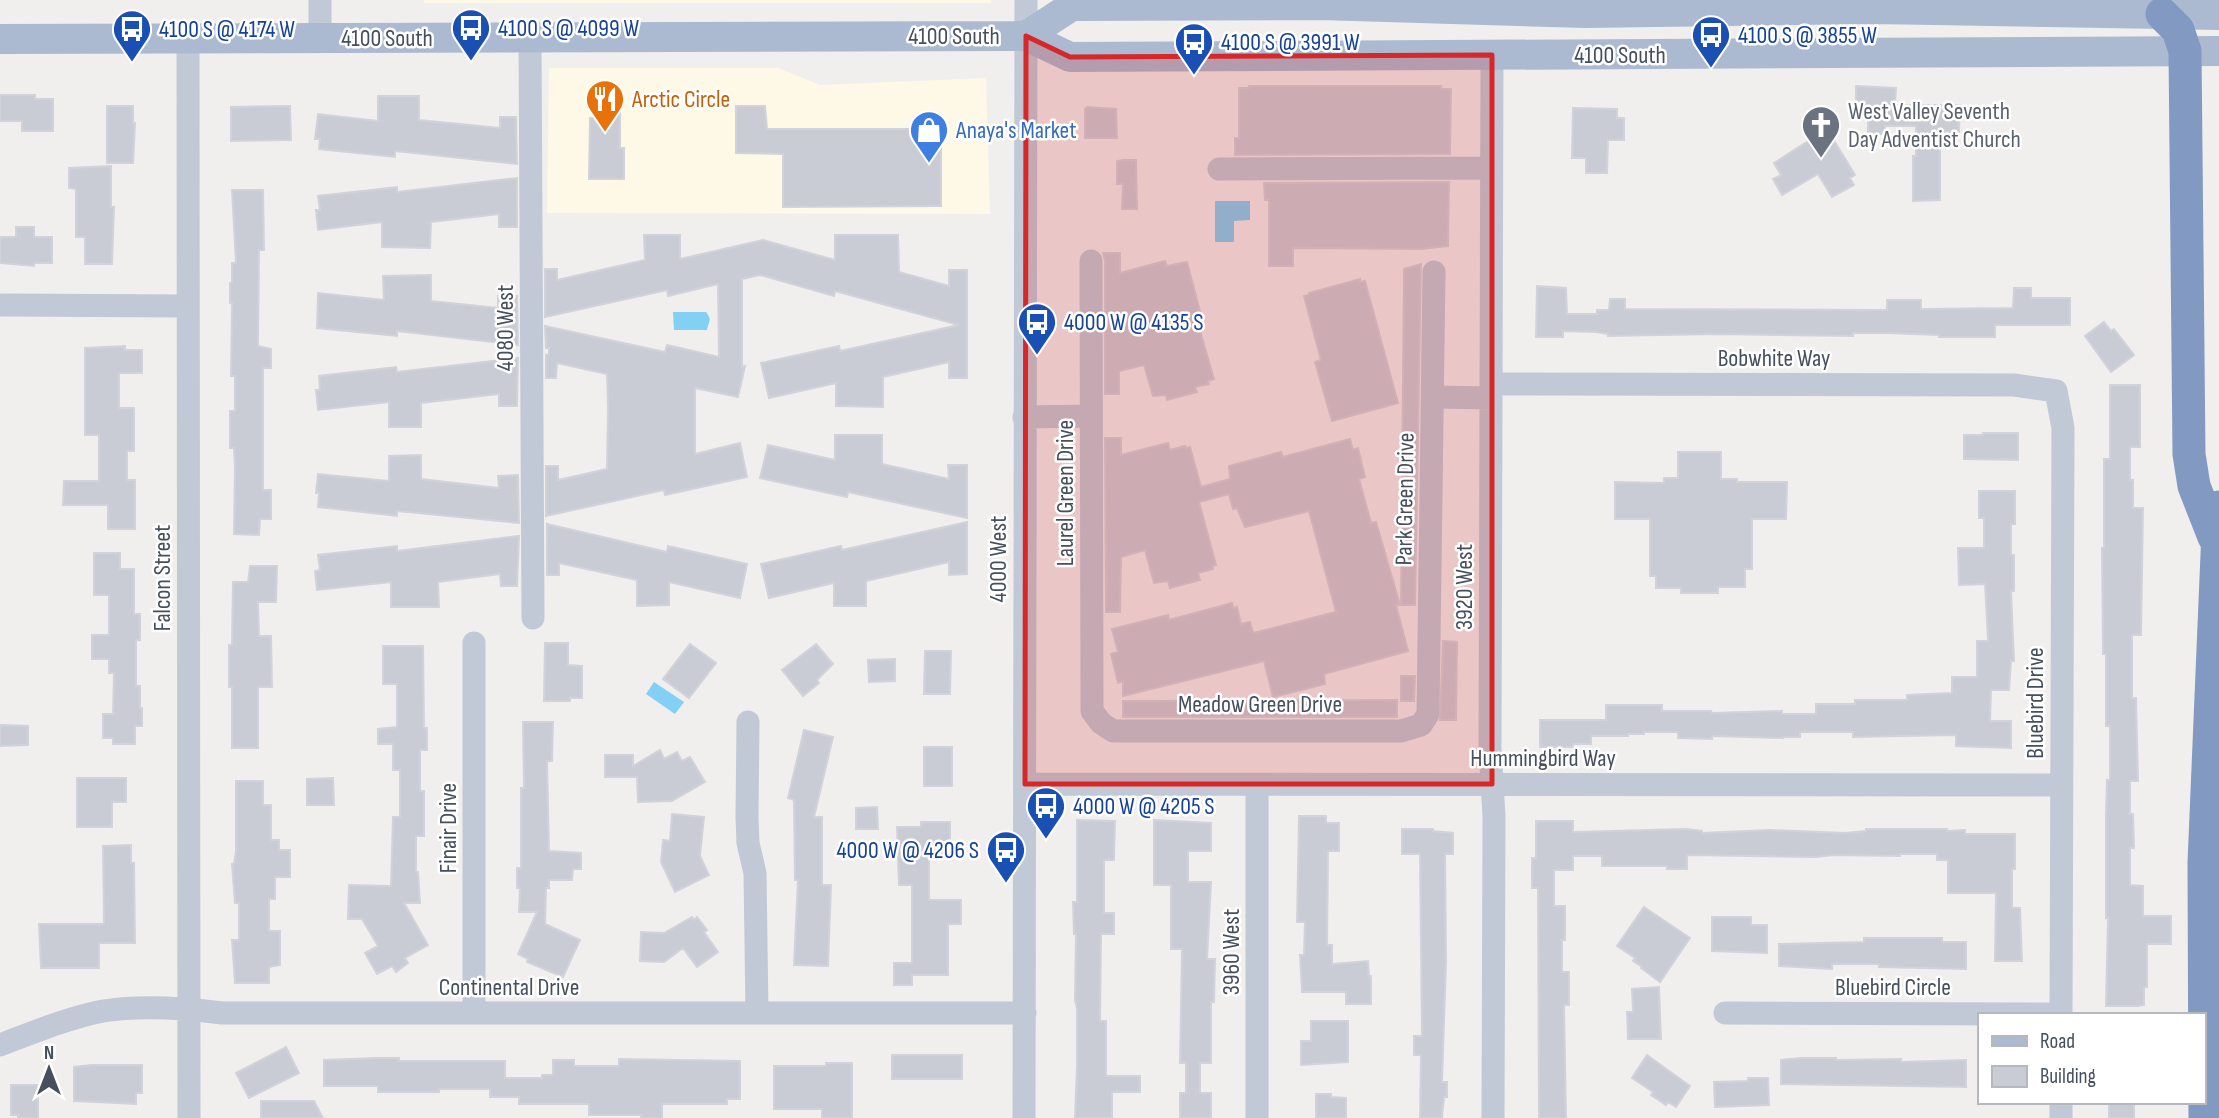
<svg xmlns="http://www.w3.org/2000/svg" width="2219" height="1118" viewBox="0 0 2219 1118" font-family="'Sofia Sans Condensed',sans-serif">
<rect width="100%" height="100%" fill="#f1eeee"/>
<path fill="#fdf9e6" d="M424 0H991V3H424Z
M549 68H778L820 85 986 78 990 214 547 213Z"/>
<path fill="#82d0f3" d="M1215 201H1250V220L1234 221V242H1215Z
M673 312H706C713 321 708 322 707 330H674Z
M654 682 684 702 675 714 646 694Z"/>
<path fill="#caccd5" stroke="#d2d3da" stroke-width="2" d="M1249 86H1441V89H1451L1450 154 1235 155V138H1239V88H1249Z
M1856 86 1896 88 1895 105H1960L1959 132H1940V200L1913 201V156H1916V126H1885V134H1868V114H1866V111H1856Z
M0 95H35V99H53V131H22V121H0Z
M378 96H419V120L500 128V117H516L517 164 395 151V157L319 149 320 139H315L318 114 378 121Z
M595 96H620V148H624V179H589L590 118H595Z
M107 106H133V123H135L133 163H107Z
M290 106 291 140 231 141V107Z
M736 106H765L767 129H941V206L783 207V154L736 153Z
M1087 107 1116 109 1117 138H1085V109Z
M1573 108 1617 109V118H1624V140H1608L1607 173H1586V158H1572Z
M1827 129 1855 175 1850 178 1854 185 1832 197 1818 174 1782 195 1773 179 1781 175 1774 163Z
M1123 160H1136L1137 209H1122L1123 184H1117V161Z
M111 166V207H114L112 264H85V237H76V189L69 188V168Z
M517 178V227H499V214L431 222 430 248 382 247V222L318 230 316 210H320L318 196 397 187V192Z
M1449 182 1448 246 1421 249 1293 248V266H1269V200H1265L1264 183Z
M232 190H263L264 250H259L258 346 271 349V368H263V490H271V519H260L259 535 234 534 235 468 234 448H230V411H235V376H231L232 303H230V283H232V263H236Z
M16 227H34V237H52V263H34V266L0 263V237H16Z
M644 235H680V259L763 240 835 260V235H898L899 272 949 286V270H967V378H949V362L883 377V407L836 406V383L769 398 761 363 839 346 840 351 959 325 835 291 834 296 760 275 742 279V367L745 366 738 397 695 388V454L740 443 747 477 665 495 664 490 546 516V466H558V480L607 469 608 407 607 374 557 363 556 378H546V355L549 354V348H546L545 326 665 352 667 345 719 357 718 284 668 296 667 290 545 317V269H557V280L645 260Z
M1103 253H1120V273L1165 261 1167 266 1187 262 1201 315 1196 317 1214 379 1208 381 1209 384 1195 387 1197 392 1167 400 1166 395 1153 396 1144 365 1119 371V394H1105V261Z
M1421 264 1415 605H1401L1404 269Z
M431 275V301L498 308V296H517L518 345 397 331V336L317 328 318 293 384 300 383 276Z
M1360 279V282L1365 281 1398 403 1332 421 1315 362 1321 360 1304 296 1309 295V293Z
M1537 286 1566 288 1567 314H1597V310H1609L1610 299H1625V309L1887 310V300H1921V309L2013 308 2014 288H2031V298H2070V325H1995V337H1939V335L1887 333H1853V336L1716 334 1608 336V334L1596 332 1563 331V337H1536Z
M2104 322 2111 331 2114 329 2134 355 2111 372 2085 336Z
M125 346V350H142V373H119V408H134V451H127V480H135V529H108V505H63L64 481H99V435H85V348Z
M518 358 517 406H499V394L421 403V427H389V402L318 410 316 390H320L319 376 396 367 397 372Z
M2110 385H2140V447H2130V480H2133V508H2143L2141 635H2132V698H2136L2138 781H2130V814H2133L2134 848H2130V885L2143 886V916H2171V944H2147V987H2144V1005L2138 1006H2106L2108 918H2106V814L2107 780H2110V726H2106V654H2103L2102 548H2104V459H2110Z
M1983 433H2018V460L1964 459V435H1983Z
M835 435H882V464L949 479 948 465H967V518L848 492 847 497 760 478 768 445 835 460Z
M1105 438H1121V455L1168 443 1170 450 1185 446 1186 448 1190 447 1201 487 1230 479 1229 466 1281 452 1283 457 1350 439 1353 450 1358 448 1365 477 1359 479 1371 523 1376 522 1400 605H1396L1408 651 1324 674 1325 684 1273 697 1264 661 1123 696V681L1118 683 1111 654 1118 652 1112 629 1168 615 1169 620 1232 603 1233 608 1237 607 1241 624 1250 622 1253 633 1336 612 1309 511 1245 527 1237 508 1233 509 1229 494 1199 502 1216 565 1212 566 1213 569 1198 573 1200 580 1170 588 1168 581 1154 583 1145 550 1121 557 1120 612H1106Z
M1678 452H1721V479H1737V482H1787L1786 519H1752V569H1745V587H1718V593H1681V588H1656V576H1650V519H1615V482L1664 483V478H1678Z
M421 455V479L499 488 498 476 518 475 519 523 397 511V516L318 507 319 493H316L318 474 389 481V456Z
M1979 491H2015V524H2011V555H2014V591H2011L2014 661H2011L2009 690H1991L1990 721H2011V748L1956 746V735L1853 737V732H1800V737H1783V738L1712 736V739L1678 738V732H1644V734H1628V736H1591V744H1573V747H1540V720H1606V705H1662V711H1711L1712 713 1782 711V714H1816V704H1855V700H1907V695L1952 693V677H1977V641H1988L1985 584 1959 585 1958 548H1984V518H1979Z
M967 522V574L949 575V562L866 581V606H834V583L769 598 761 564 841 546 842 550Z
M547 524 667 552 668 546 747 564 740 598 669 582V605L637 606V580L559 563V575H547Z
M519 536 517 586H501L500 574 438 582 439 607H391V582L317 590 315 571 320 570 318 555 397 546V551Z
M94 553H120V569H134V614H140V640H136V686H140V708H142V726H135V744H113V738H103V714H113L114 673H109V659H92V635H109V595H94Z
M250 566H277L276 602H258L259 636H271L272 687H258V748H232V687H229V645H232L233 582H248Z
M1443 641 1457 642 1456 720H1440Z
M545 643H568V665L582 666V698H570V701H544Z
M690 644 716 663 689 698 663 679Z
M816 644 833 664 817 680 819 683 803 696 782 670Z
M383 646H423L424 728H427V750H420V791H424V836H416V872H418L420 903H404L428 945 405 958 408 963 396 972 392 966 377 974 365 953 378 946 362 919H348L349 885 391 886 393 817H400V770H393V744H378V729L397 727V684H383Z
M925 651H951L950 694H924Z
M895 659V681L869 682 868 660Z
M1401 676H1415L1414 701H1401Z
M1397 700V717H1123V701Z
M523 722H553L552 761H547L549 851 581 853V869H573L572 880H549V888H546L545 924 580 940 563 977 527 962 528 959 518 954 537 912H519L520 888H517V868H521V788H524Z
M0 725 28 726V745L0 746Z
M804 730 833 737 814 817H822V885H831L828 966 794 965 798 880H795L794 800 788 798Z
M924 747H952V786H924Z
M660 750 664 759 677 752 682 761 690 757 705 782 672 801 638 802 637 777H605V755H633V766Z
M77 778H126V802H112V827H77Z
M333 778 334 805H307V779Z
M236 781H263V805H271V840H279V850H290V877H275V899H269V931H280V965L269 967V983H235L232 940H239V903H235L232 864H234L236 851Z
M877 807 878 829H856V808Z
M672 814 704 817 700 856 709 875 675 892 661 862 663 840 670 841Z
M1299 816H1326V823H1339V851H1328L1327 945H1332V964L1368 961 1369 976H1371V1004H1346V992H1302L1300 955H1304L1305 922H1297Z
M1077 820 1115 821 1114 860H1104V913H1114V934H1101L1100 1021H1106V1076H1140V1092H1112V1118H1075L1077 1066V1009L1075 1000 1076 934H1074L1073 902H1077Z
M1154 820 1211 823V851H1188V882H1211L1207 959H1215L1214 1002H1211V1063H1200V1093H1211V1118H1180V1093H1186V1063H1180L1182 949H1171V885H1154Z
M1536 821H1573V832L1686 829 1702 831V833L1770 830 1846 833 1866 831V829H1947V831L1965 830V834H2015V869H2012V908H2020L2022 961H1995L1996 893H1948V860H1937V854H1900V856L1833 855 1816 857 1687 855V869H1667V866H1602V856H1573V870H1554V906H1565V940H1562V972H1569V1005H1564L1566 1118H1539L1538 888H1532V858H1536Z
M921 822H950V856H929V900H961V924H948V975H912V985H894V963H912V885H899L897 827H921Z
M1402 829H1433V831L1453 833V854H1445L1446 962 1442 1082H1447V1097H1444L1442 1118H1420L1421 1055H1414V1036H1422L1420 854H1402Z
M131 845V863H134L135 943H99V968H41L39 924H104L103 846Z
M1644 907 1690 938 1660 982 1641 968 1642 967 1633 961 1635 958 1617 946Z
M692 917 694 920 697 917 707 930 704 932 718 952 697 967 683 948 664 962 640 961 641 932 664 933Z
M1712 917H1751V925H1767V953L1712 951Z
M1864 938H1942V942H1966V969L1879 967V964H1832V969L1779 966V944L1864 942Z
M1659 987 1661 1039H1628L1627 1012H1633L1632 989Z
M1311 1021H1348V1062L1301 1065V1041H1311Z
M286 1047 299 1073 249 1098 236 1073Z
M892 1055H962V1079H892Z
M1647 1055 1690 1086 1676 1107 1668 1102 1666 1105 1651 1095 1653 1092 1632 1078Z
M377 1058H399V1061H505V1078H542V1075H553V1060H574V1066H619V1059L740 1061V1099H727V1104H662V1118H641V1115H589V1104H519V1097H490V1089H439V1092H378V1086H324V1060Z
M1801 1058H1836V1060L1901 1059V1062L1966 1060V1087L1781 1084V1060Z
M826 1063H852V1118H822V1109H774V1066H826Z
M91 1065H142V1093H136V1104L74 1101V1067Z
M1748 1078H1768L1769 1105 1715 1107 1714 1082 1748 1081Z
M11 1085H38V1118H18V1115H11Z
M1316 1094H1331V1097L1346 1098V1118H1316Z
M261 1101H314L323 1118H261Z
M2109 1102H2134V1118H2109Z"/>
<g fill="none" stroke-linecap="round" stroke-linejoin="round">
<path stroke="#c0c9d5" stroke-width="23" d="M320 0V38
M530 37 533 618
M188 39 189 1118
M1492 55 1490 750 1494 816 1493 1118
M1219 169 1491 168
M1091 261 1092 711 1101 723 1113 731H1401L1421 725 1428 714 1434 272
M0 305 188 306
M1491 384 2014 385 2056 391 2063 428 2061 1015
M1433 397 1491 398
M1024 417 1090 416
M474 643V1013
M748 722 747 817 748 843 755 873 757 1013
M1025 784 2061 785
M1257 785V1118
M1725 1013 2061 1014
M0 1045C34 1032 68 1018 103 1011 142 1005 184 1008 222 1013H1025
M2061 1102V1118
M1024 1118 1026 0"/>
<path stroke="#abbad0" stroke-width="30" d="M1026 36 1072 6 1321 5 1585 13 1875 9 2219 15
M0 39 1026 36 1070 57 2219 51"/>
<path stroke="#829ac1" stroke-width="33" d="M2162 14 2178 30 2185 51 2189 454 2194 486 2214 537
M2205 1118 2204 863 2219 507"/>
</g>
<path fill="#d62828" fill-opacity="0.2" stroke="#d62828" stroke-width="5" stroke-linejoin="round" d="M1026 36 1070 57 1492 55V784H1025Z"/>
<defs>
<g id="bus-pin" transform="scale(2.0125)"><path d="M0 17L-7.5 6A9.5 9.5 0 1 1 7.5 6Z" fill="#1a4fb4" stroke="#fff"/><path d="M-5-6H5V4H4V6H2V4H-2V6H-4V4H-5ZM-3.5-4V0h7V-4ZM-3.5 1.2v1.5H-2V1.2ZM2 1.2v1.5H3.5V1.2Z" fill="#fff"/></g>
<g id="restaurant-pin" transform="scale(2.0125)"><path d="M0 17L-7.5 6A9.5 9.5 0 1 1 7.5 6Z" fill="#e8710a" stroke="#fff"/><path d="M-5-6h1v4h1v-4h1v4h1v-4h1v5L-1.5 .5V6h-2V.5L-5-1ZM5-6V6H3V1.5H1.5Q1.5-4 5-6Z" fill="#fff"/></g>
<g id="church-pin" transform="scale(2.0125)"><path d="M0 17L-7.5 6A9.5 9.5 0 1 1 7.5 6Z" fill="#6b7280" stroke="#fff"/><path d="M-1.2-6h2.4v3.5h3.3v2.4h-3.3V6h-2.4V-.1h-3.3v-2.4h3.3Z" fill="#fff"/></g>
<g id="shop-pin" transform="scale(2.0125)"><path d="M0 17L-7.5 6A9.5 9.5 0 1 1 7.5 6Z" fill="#3f7fe0" stroke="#fff"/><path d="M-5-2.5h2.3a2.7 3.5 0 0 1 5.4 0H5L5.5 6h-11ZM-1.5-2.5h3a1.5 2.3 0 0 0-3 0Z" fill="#fff"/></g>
</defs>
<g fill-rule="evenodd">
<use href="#bus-pin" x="471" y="28"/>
<use href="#bus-pin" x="132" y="29"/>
<use href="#bus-pin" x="1711" y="35"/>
<use href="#bus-pin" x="1194" y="42"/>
<use href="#restaurant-pin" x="605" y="99"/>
<use href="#church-pin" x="1821" y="125"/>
<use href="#shop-pin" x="929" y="130"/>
<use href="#bus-pin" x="1037" y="322"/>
<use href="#bus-pin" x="1046" y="806"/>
<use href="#bus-pin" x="1006" y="850"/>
</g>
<g text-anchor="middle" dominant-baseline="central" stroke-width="5" stroke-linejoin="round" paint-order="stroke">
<g font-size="24" fill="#164399" stroke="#fff" text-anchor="start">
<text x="498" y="28">4100 S @ 4099 W</text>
<text x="159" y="29">4100 S @ 4174 W</text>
<text x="1738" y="35">4100 S @ 3855 W</text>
<text x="1221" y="42">4100 S @ 3991 W</text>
<text x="1064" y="322">4000 W @ 4135 S</text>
<text x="1073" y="806">4000 W @ 4205 S</text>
<text x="979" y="850" text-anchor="end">4000 W @ 4206 S</text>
</g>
<g font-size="24" fill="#454f5d" stroke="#fff">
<text x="954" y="36">4100 South</text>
<text x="387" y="38">4100 South</text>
<text x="1620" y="55">4100 South</text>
<text transform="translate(505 328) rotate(-90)">4080 West</text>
<text x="1774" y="358">Bobwhite Way</text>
<text transform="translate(1065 493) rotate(-90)">Laurel Green Drive</text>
<text transform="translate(1405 499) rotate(-89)">Park Green Drive</text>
<text transform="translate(998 559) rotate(-90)">4000 West</text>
<text transform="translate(162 578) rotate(-90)">Falcon Street</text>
<text transform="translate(1464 587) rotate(-90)">3920 West</text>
<text transform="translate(2035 703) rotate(-90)">Bluebird Drive</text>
<text x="1260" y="704">Meadow Green Drive</text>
<text x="1543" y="758">Hummingbird Way</text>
<text transform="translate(448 828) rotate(-90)">Finair Drive</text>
<text transform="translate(1231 952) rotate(-90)">3960 West</text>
<text x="509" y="987">Continental Drive</text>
<text x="1893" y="987">Bluebird Circle</text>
</g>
<g font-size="24" fill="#c56008" stroke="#fff" text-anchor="start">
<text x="632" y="99">Arctic Circle</text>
</g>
<g font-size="24" fill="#5b616d" stroke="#fff" text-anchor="start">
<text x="1848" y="111">West Valley Seventh<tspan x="1848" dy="28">Day Adventist Church</tspan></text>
</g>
<g font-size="24" fill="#366cbe" stroke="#fff" text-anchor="start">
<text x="956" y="130">Anaya's Market</text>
</g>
</g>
<rect x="1978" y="1013" width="228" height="91" fill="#ffffff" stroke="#b5b9be" stroke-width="2"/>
<rect x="1992" y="1036" width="35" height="10" fill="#abbad0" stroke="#b5b9be" stroke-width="2"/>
<text x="2040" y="1048" font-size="21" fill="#454f5d">Road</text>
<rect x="1992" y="1066" width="35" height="21" fill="#caccd5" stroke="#b5b9be" stroke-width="2"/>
<text x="2040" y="1083" font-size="21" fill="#454f5d">Building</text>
<g transform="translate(49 1069)" stroke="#ffffff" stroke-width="5" paint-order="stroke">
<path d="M0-5L12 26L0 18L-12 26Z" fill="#454f5d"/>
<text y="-10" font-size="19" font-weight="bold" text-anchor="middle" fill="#454f5d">N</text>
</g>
</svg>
